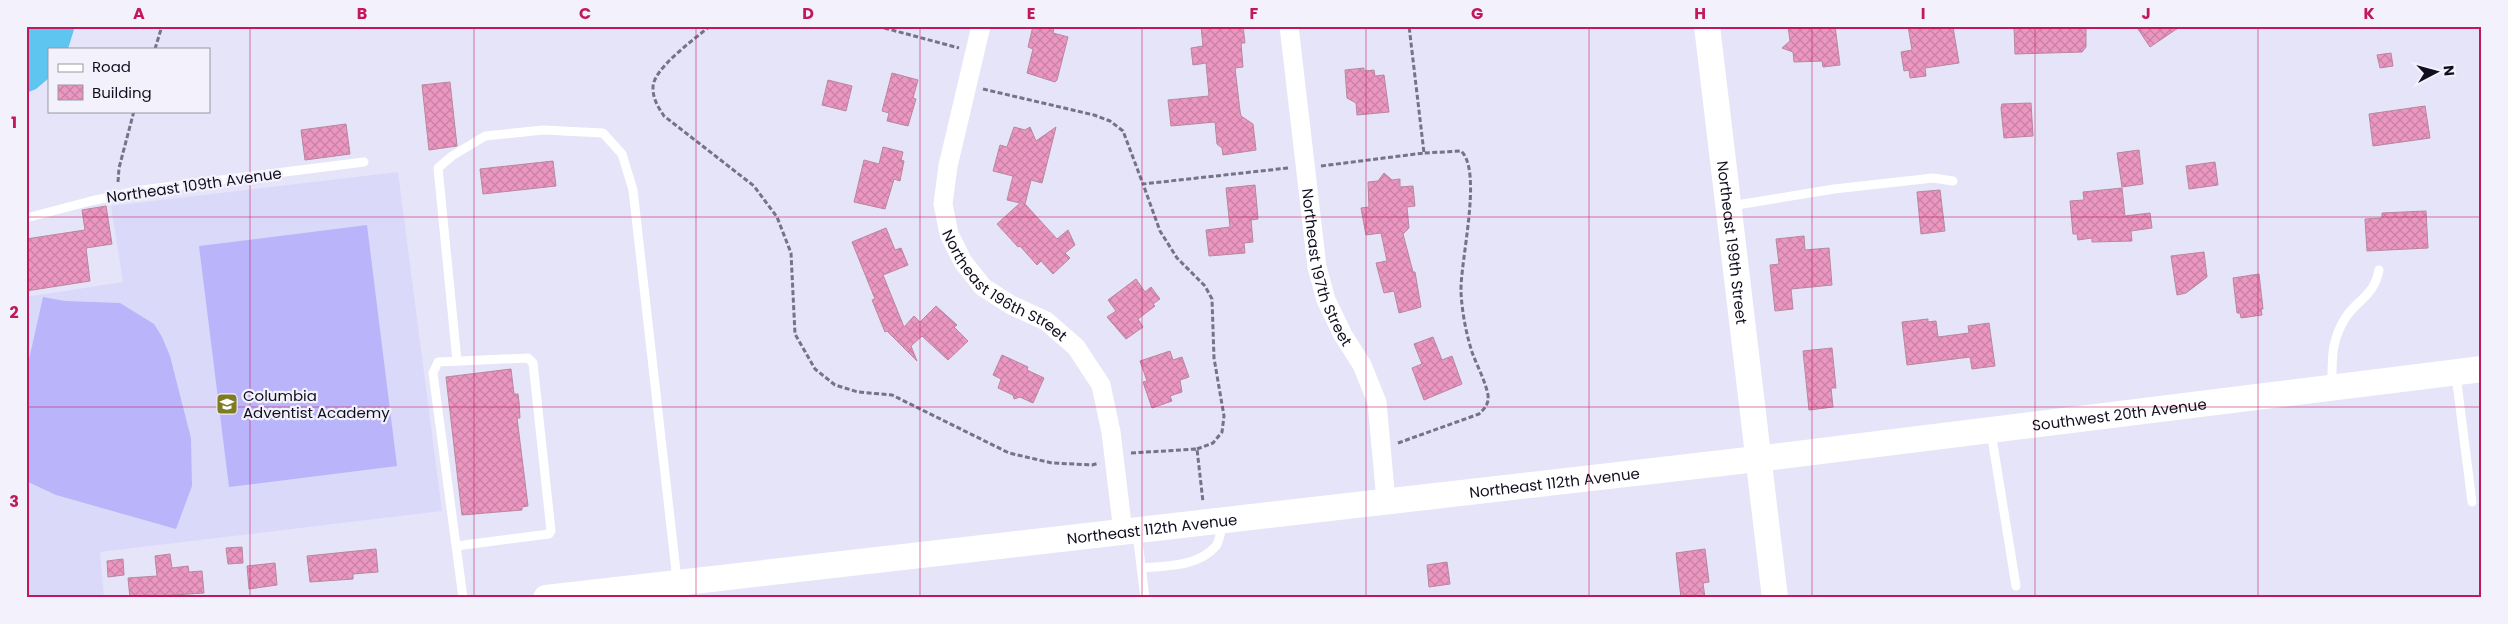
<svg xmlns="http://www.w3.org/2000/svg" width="2508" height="624" viewBox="0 0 2508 624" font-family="Poppins,sans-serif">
<defs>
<pattern id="building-cross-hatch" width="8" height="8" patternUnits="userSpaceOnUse" patternTransform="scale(1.25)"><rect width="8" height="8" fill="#eb97c1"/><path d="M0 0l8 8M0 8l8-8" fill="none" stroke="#c881a5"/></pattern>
</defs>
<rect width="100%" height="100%" fill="#e5e4f8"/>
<path fill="#dbd9fa" d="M398 172 442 511 100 552 104 598H26V297L123 282 111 206Z"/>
<path fill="#bab4fb" d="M367 225 397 466 229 487 199 246Z
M43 297 65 301 120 303 154 324 162 337 170 356 191 438 192 486 176 529 56 495 26 481V373Z"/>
<path fill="#5ec5f0" d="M26 26H75L68 49H49V78L36 89 26 93Z"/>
<path fill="url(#building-cross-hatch)" stroke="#b8879f" d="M1033 26H1054L1053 33 1068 37 1057 80 1055 82 1027 73 1033 49 1028 47Z
M1201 26H1243L1245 43H1241L1243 67 1235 68 1240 111 1241 116 1253 124 1256 150 1223 155 1222 148 1217 144 1215 122 1171 126 1168 100 1209 96 1206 63 1193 65 1191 48 1203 46Z
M1788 26H1835L1840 65 1823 67 1822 61 1794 62 1793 52 1782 48 1790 41Z
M1908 26H1928L1929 30 1953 27 1959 63 1925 68 1926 76 1910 78 1909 70 1904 71 1901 52 1912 50Z
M2014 26H2086V47L2082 52 2015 54Z
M2136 26H2181L2150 47Z
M2391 53 2393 66 2380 68 2377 55Z
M1364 68V71L1374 70 1375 76 1384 75 1389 112 1357 115 1356 103 1347 98 1345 70Z
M892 73 918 80 913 98 916 99 908 126 887 121 889 113 882 111Z
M828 80 852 86 846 111 822 105Z
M450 82 457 146 429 150 422 85Z
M2031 103 2033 136 2004 138 2001 108 2002 104Z
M2425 106 2430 138 2373 146 2369 114Z
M346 124 350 154 305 160 301 130Z
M1014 127 1025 130 1030 127 1036 141 1056 127 1042 183 1031 180 1025 204 1057 239 1068 230 1075 245 1065 253 1070 258 1053 274 1041 261 1037 265 1020 246 1018 247 997 224 1020 203 1007 200 1013 176 993 171 1000 145 1007 147Z
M883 147 903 152 901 160 904 161 900 181 894 179 885 209 854 202 864 160 879 164Z
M2139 150 2143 184 2122 187 2117 153Z
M553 161 556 186 483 194 480 169Z
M2215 162 2218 185 2189 189 2186 166Z
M1384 173 1392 180 1400 179V187L1413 186 1415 206 1407 207 1409 228 1403 234 1413 272H1415L1421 307 1399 313 1394 291 1384 293 1376 263 1387 261 1381 233 1366 235 1361 208 1369 207 1368 182 1378 181Z
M1255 185 1258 219 1251 220 1253 242 1244 243 1245 253 1209 256 1206 230 1230 227 1226 188Z
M2122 188 2125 216 2150 213 2152 228 2131 231 2132 241 2092 242V238L2078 240 2077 234H2073L2070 201 2084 200 2083 192Z
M1940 190 1945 231 1921 234 1917 192Z
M106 206 112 244 86 248 90 281 26 291V239L85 230 82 210Z
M2426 211 2428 248 2367 251 2365 219 2382 218V213Z
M886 228 895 250 901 248 908 265 883 275 904 327 914 316 920 322 936 306 957 325 954 327 968 341 948 360 922 336 911 346 917 361 887 331 885 332 872 300 875 299 852 242Z
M1804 236 1805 250 1829 248 1832 285 1791 289 1793 309 1775 311 1770 265 1779 264 1776 239Z
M2204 252 2207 277 2186 293 2177 295 2171 256Z
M2259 274 2263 309H2261L2262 315 2241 318 2240 313H2237L2233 278Z
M1136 279 1145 292 1151 287 1160 299 1153 304 1155 306 1138 319 1143 327 1126 339 1107 317 1116 311 1108 300Z
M1928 319V322L1936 321 1938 337 1969 333 1968 326 1989 323 1995 366 1972 369 1970 357 1907 365 1902 322Z
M1433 337 1442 360 1452 356 1462 384 1424 400 1412 368 1422 364 1414 344Z
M1832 348 1836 388H1831L1833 407 1809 410 1803 351Z
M1170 351 1173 360 1182 357 1189 377 1180 380 1182 392 1170 396 1172 401 1152 408 1143 382 1147 381 1140 361Z
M1002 355 1028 367 1027 370 1044 378 1033 403 1020 397 1014 399 1013 395 998 388 1001 379 993 375Z
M511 369 514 394H518L519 402 520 418H517L528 506 522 507V510L462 515 446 377Z
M242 547 243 563 228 564 226 548Z
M376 549 378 572 353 574V579L310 582 307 556Z
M1705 549 1709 582 1703 583 1705 598H1681L1676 553Z
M170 554 172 568 188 566 189 572 202 571 204 593 130 598 128 578 157 576 155 556Z
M123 559 124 575 108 577 107 561Z
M1447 562 1450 584 1429 587 1427 565Z
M275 563 277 585 249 589 247 566Z"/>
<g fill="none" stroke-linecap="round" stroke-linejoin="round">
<path stroke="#757385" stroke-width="3" stroke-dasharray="5 2.5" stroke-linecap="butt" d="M710 26C696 38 652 69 653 88 653 99 658 107 664 116L754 186 777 217 791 253 795 334 815 369 835 385 858 392 892 395 1009 453 1052 463 1092 465 1099 463
M877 26 959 48
M155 49 162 26
M983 89 1094 115 1110 121 1123 131 1143 184
M1321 166 1424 153 1409 26
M118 182 119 168 134 111
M1398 443 1479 414C1485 408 1489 404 1488 395 1485 380 1477 366 1472 352 1466 333 1462 312 1461 292 1460 261 1483 171 1461 151L1424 153
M1197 449 1213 443 1222 432 1224 416 1214 358 1212 299 1205 286 1177 258 1160 231 1143 184 1288 168
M1131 453 1197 449 1203 502"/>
<path stroke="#fff" stroke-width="9" d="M1731 206 1834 189 1933 178 1953 181
M26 218 91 201 142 190 364 162
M457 361 438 168 452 156 485 136 543 130 603 133 622 154 633 190 677 580
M2456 375 2472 502
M2332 385C2332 358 2331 340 2346 317 2358 299 2374 296 2379 270
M1991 432 2016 586
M1137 533 1145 598
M456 546 549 534 551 531 533 363 528 358 438 362 433 373 463 598
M1141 568C1166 566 1198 567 1216 546 1220 540 1221 529 1223 523"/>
<g stroke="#fff" stroke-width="19">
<path id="s1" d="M981 26 948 166 943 204 949 234 963 262 983 287 1011 305 1046 321 1076 347 1101 385 1111 432 1123 532"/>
<path id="s2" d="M1289 26 1317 267 1326 300 1343 335 1362 365 1377 402 1386 501"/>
</g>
<g stroke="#fff" stroke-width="26">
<path id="s3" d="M1707 26 1775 598"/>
<path id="s4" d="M546 598 1757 459 2482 369"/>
</g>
</g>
<path fill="none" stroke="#c2185b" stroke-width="1" stroke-opacity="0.55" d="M250 26V598M474 26V598M696 26V598M920 26V598M1142 26V598M1366 26V598M1589 26V598M1812 26V598M2035 26V598M2258 26V598M26 217H2482M26 407H2482"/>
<defs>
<g id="school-square" transform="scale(1.125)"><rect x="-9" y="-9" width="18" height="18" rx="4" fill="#7d7c23" stroke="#f3f2fc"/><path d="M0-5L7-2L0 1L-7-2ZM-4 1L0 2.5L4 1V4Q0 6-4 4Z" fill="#fff"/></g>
</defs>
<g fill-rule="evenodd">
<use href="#school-square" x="227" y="404"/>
</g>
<g text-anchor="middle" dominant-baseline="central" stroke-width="4.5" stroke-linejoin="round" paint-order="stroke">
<g font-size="15" fill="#110e1f" stroke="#f3f2fc">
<text transform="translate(194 185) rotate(-8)">Northeast 109th Avenue</text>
<text stroke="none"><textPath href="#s3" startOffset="218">Northeast 199th Street</textPath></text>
<text stroke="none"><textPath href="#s2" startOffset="245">Northeast 197th Street</textPath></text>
<text stroke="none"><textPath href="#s1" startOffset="291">Northeast 196th Street</textPath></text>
<text stroke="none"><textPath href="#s4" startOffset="1584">Southwest 20th Avenue</textPath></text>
<text stroke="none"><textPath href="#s4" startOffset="1015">Northeast 112th Avenue</textPath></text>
<text stroke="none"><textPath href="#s4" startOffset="610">Northeast 112th Avenue</textPath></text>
</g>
<g font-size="15" fill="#110e1f" stroke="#f3f2fc" text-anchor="start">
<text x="243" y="395">Columbia<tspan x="243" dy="17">Adventist Academy</tspan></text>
</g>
</g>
<rect width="2508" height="624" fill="none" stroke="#f3f2fc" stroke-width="55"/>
<rect x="48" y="48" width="162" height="65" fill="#f3f2fc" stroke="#9997a4"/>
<rect x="58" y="64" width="25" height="8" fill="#ffffff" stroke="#9997a4"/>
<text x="92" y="72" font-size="15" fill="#110e1f">Road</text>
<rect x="58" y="85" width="25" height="15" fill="url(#building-cross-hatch)" stroke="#9997a4"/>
<text x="92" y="98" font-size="15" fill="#110e1f">Building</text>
<g transform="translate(2436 72) rotate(84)" stroke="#f3f2fc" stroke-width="4" paint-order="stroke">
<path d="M0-4L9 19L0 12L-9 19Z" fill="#110e1f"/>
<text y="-8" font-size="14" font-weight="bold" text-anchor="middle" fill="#110e1f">N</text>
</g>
<rect x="28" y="28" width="2452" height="568" fill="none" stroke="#c2185b" stroke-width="2"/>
<g font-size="16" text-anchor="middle" font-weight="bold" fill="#c2185b">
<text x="139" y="19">A</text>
<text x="362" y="19">B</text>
<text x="585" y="19">C</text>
<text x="808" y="19">D</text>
<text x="1031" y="19">E</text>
<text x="1254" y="19">F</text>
<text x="1477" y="19">G</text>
<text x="1700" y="19">H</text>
<text x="1923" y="19">I</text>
<text x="2146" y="19">J</text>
<text x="2369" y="19">K</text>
<text x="14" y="128">1</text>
<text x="14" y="318">2</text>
<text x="14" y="507">3</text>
</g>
</svg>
